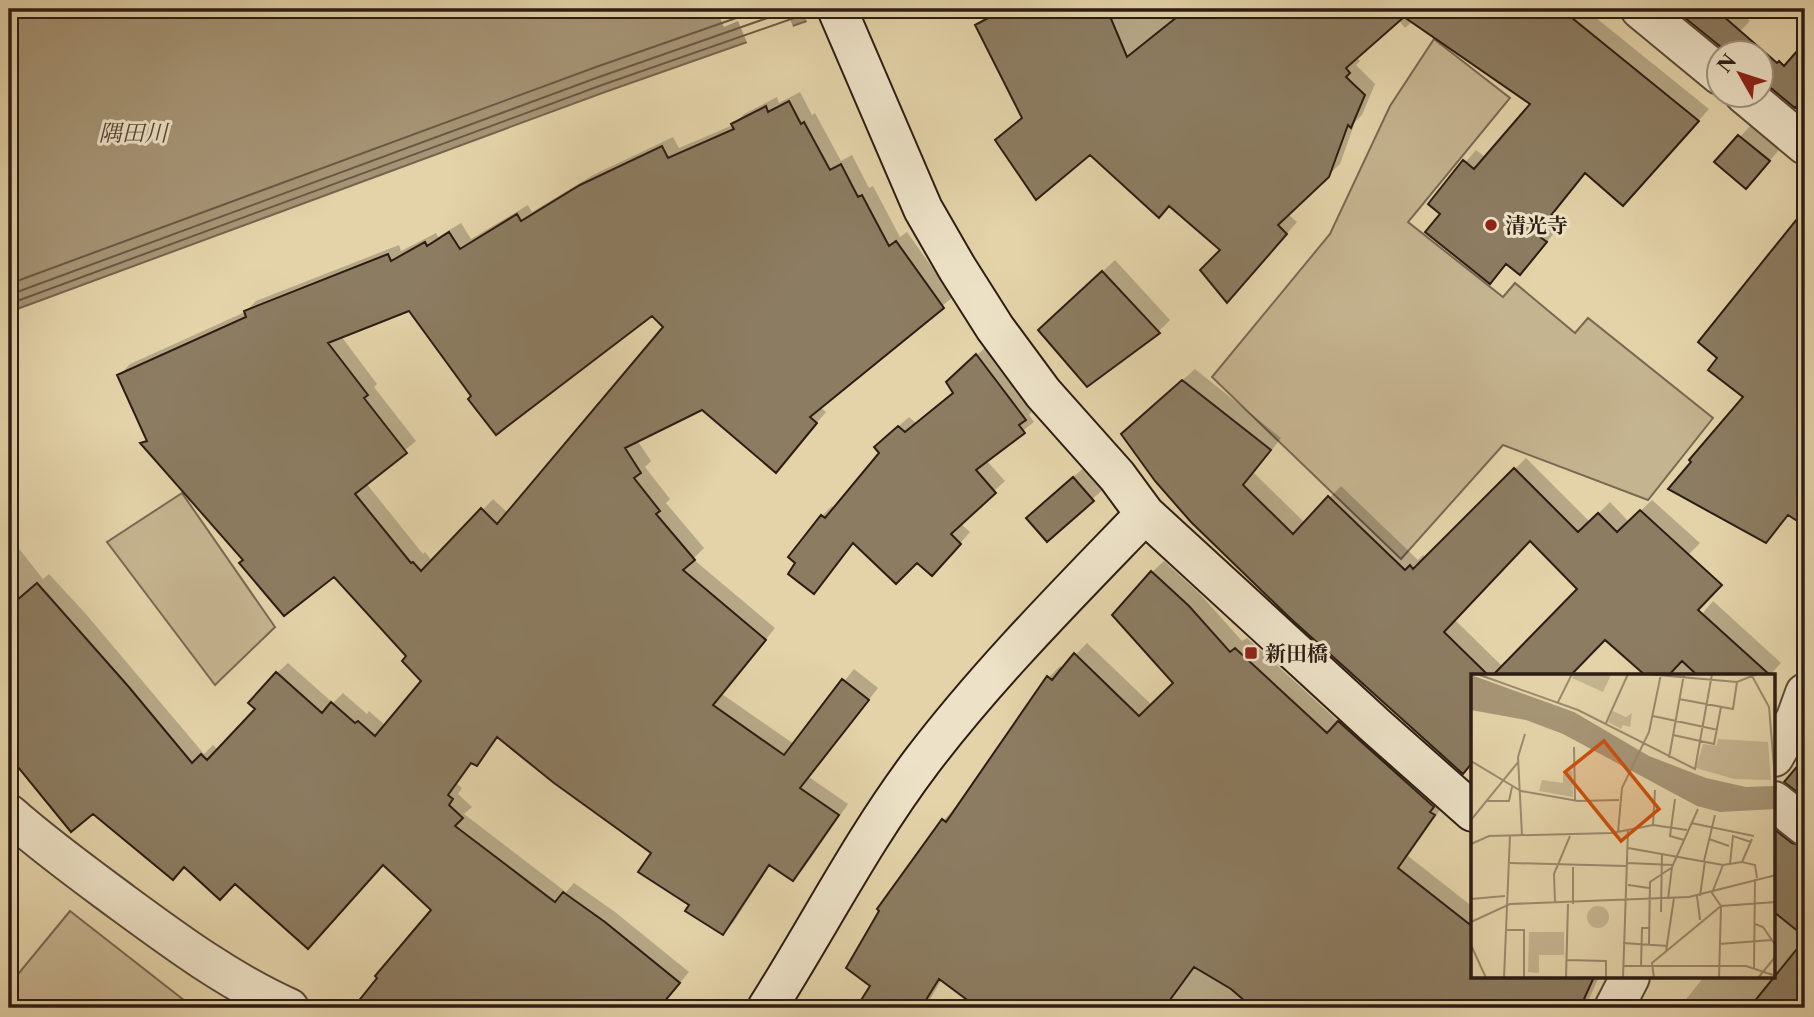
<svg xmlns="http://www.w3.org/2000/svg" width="1814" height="1017" viewBox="0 0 1814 1017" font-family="'Libre Caslon Text','Noto Serif JP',serif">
<rect width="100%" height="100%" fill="#e4d3a9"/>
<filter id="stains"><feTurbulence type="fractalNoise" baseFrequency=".00286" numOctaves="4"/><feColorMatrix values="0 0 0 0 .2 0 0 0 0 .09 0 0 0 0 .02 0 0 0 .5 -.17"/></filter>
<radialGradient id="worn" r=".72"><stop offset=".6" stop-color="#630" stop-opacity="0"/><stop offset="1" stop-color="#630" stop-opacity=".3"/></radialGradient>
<path fill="#c5b490" stroke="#796852" stroke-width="2" d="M1434 39 1510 98 1408 222 1503 297 1515 283 1575 333 1588 318 1713 418 1648 500 1503 445 1401 559 1212 377 1330 234 1390 106Z
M182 493 275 627 215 685 107 542Z
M70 911 194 1008H9V985Z"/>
<path fill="#a69576" stroke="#76654e" stroke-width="2" d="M9 9H841L605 92 9 312Z"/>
<path fill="#e4d3a9" d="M716 9H786L794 29 748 45 738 21 724 27Z
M801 9H844L842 12 808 24Z"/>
<path fill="#0003" fill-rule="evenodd" d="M998 9H1585L1709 109 1634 193 1586 171 1545 222 1556 231 1520 273 1430 203 1476 150 1486 158 1533 104 1413 21 1405 28 1398 19 1356 57 1360 61 1356 65 1375 84 1362 115 1355 122 1340 164 1288 214 1297 222 1238 290 1222 250 1170 205 1090 152 997 140 1023 117 977 25 988 14Z
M1677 9H1736L1750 21 1724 48Z
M800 92 812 115 815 113 841 161 852 155 869 188 873 186 900 237 907 232 953 297 820 407 826 412 776 471 702 407 637 440 651 461 645 467 670 499 666 503 704 548 693 559 775 628 722 694 794 744 854 669 878 688 809 777 848 804 804 868 793 879 771 864 733 923 722 933 692 904 654 852 499 737 476 764 473 762 457 784 462 788 458 794 472 807 464 814 566 892 574 883 615 912 689 972 659 1008H364L359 1003 434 910 384 863 235 882 185 866 93 812 71 830 9 753V536L43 579 49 574 85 613 204 754 213 745 219 751 258 709 277 673 288 663 333 703 343 693 367 714 369 711 386 726 424 681 408 656 335 575 245 560 143 444 148 438 120 375 130 364 245 312 256 301 399 245 401 251 436 233 438 237 461 223 471 239 528 205 532 212 593 175 673 137 679 148 733 125 744 114 777 97 779 103ZM410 308 473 396 652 313 665 327 508 513 493 499 433 562 425 552 423 554 366 483 416 441 374 387 377 384 341 336Z
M1750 126 1779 150 1756 177 1717 162Z
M1805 212V519L1803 522 1745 397 1719 358 1700 342Z
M1115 260 1170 320 1159 331 1087 384 1052 318Z
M987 346 1034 409 1029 415 1034 422 986 460 1005 481 960 523 970 532 942 564 854 542 814 591 797 562 790 557 822 516 832 506 835 508 881 453 886 437 909 417 916 423 955 392 958 372Z
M1195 369 1281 438 1254 473 1305 523 1341 486 1418 560 1423 555 1426 558 1526 458 1590 522 1610 502 1629 522 1652 500 1700 543 1568 676H1473L1135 422ZM1530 539 1579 589 1503 667 1454 619Z
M1089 463 1108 485 1047 540 1043 504Z
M1164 561 1200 594 1242 641 1247 638 1339 722 1350 710 1445 803 1408 856 1473 907V977H1599L1585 1008H981L942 979 925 1008H858L872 985 881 910 879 909 944 820 955 808 957 810 1049 677 1060 666 1063 668 1087 643 1152 705 1176 683 1152 572Z
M1713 601 1781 663 1769 676H1650Z
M1774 817 1805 833V1008H1679L1704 977H1774Z"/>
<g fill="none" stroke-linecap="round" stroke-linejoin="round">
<path stroke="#6a5944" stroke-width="2" d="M9 284 596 67 762 9
M9 295 599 77 793 9
M9 304 602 85 817 10"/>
</g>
<path fill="#8c7c61" stroke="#2d1d13" stroke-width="2" fill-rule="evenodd" d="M1005 9H1107L1127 57 1187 9H1561L1699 121 1623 206 1585 173 1536 234 1547 242 1520 275 1506 264 1490 284 1425 232 1440 214 1428 204 1463 160 1474 169 1530 104 1404 17 1346 68 1350 73 1346 77 1365 95 1351 128 1348 125 1329 177 1278 225 1287 234 1227 303 1200 270 1220 250 1169 206 1159 218 1090 155 1036 200 995 140 1022 118 975 25Z
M1674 9H1715L1777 63 1779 61 1784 66 1805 42V97L1795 108 1761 80V52H1727Z
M789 101 801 124 804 122 830 170 841 164 858 197 862 195 889 246 896 241 944 308 810 417 817 423 776 473 702 410 625 448 641 473 634 478 660 511 656 514 695 560 683 570 766 640 713 705 784 755 842 679 869 700 800 788 839 815 793 881 769 865 723 935 685 911 689 905 638 872 651 853 554 783 497 737 477 766 471 763 448 795 453 799 449 805 463 818 455 826 555 902 563 892 605 922 680 983 659 1008H353L377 978 375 976 431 910 383 865 308 949 235 884 220 900 184 867 173 880 93 814 71 832 9 756V607L37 583 128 686 192 763 201 754 207 760 255 709 248 703 276 672 322 713 331 702 355 723 358 721 375 736 421 681 402 661 406 656 334 577 284 616 239 563 243 560 140 443 147 441 117 375 246 317 244 311 388 254 391 261 425 242 427 246 449 232 460 249 517 214 521 221 580 185 662 146 668 158 734 129 731 124 766 106 768 112ZM409 311 471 396 468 399 496 435 652 316 663 327 497 524 481 508 421 571 413 562 411 563 355 494 407 453 364 398 368 395 328 343Z
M1738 135 1770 161 1746 189 1714 162Z
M1805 209V526L1788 515 1766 543 1668 489 1691 462 1689 460 1743 397 1708 370 1717 358 1698 342Z
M1102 271 1160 333 1087 387 1038 330Z
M976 354 1026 420 1019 425 1025 433 976 470 996 493 951 534 961 544 932 576 917 563 896 584 853 543 814 594 788 574 795 563 788 557 821 515 825 518 879 453 874 447 898 426 905 432 953 393 946 382Z
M1182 380 1271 450 1243 485 1293 534 1328 496 1405 570 1410 565 1413 569 1514 468 1578 532 1598 513 1617 532 1640 510 1722 585 1698 610 1771 676H1698L1682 661 1668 676H1646L1605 640 1570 676H1492L1577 589 1530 541 1444 632 1489 676H1473V762L1463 774 1290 618 1191 522 1155 481 1121 434Z
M1073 477 1094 501 1047 542 1026 518Z
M1151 571 1189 606 1230 652 1235 648 1327 733 1338 721 1434 807 1430 812 1435 815 1398 868 1473 927V977H1594L1580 1008H1253L1231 989 1194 967 1164 1008H978L939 979 921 1008H856L870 986 846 968 879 911 877 909 942 819 946 822 1047 676 1052 680 1074 653 1139 716 1173 683 1112 615Z
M1805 757V798L1784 782Z
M1774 829 1792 843 1805 847V937L1774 912Z
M1805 939V1008H1749Z"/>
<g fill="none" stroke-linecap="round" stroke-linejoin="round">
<g stroke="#5b4a38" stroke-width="42">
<path id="street" d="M1640 9 1720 75
M1744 94 1805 145
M1774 757 1796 718 1805 693
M1774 801 1805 826
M9 814C45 846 84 874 123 903 176 942 229 981 289 1008
M1614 1008 1630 977"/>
</g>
<g stroke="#2d1d13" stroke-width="42">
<path id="secondary" d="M837 9 923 209 957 268 995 328 1043 393 1117 476 1145 514 1377 727 1473 812
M767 1008C819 926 863 839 922 761 989 673 1068 594 1145 514"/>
</g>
<use href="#street" stroke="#ede2c7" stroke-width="38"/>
<use href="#secondary" stroke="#ede2c7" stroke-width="38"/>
</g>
<g fill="#8f2418" stroke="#ede2c7" stroke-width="2.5">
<circle cx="1491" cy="225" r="7"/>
<rect x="1244" y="646" width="14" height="14" rx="3.5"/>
</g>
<g text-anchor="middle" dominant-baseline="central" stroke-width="6" stroke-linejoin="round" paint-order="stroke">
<g font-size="21" font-weight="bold" fill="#2d1d13" stroke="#ede2c7" text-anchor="start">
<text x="1505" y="225">清光寺</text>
<text x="1265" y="653">新田橋</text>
</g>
<g font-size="23" font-style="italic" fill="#574736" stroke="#ede2c7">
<text x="133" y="133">隅田川</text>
</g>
</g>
<g transform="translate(1471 674)">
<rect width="304" height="304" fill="#e4d3a9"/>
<path d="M103 1H140L132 18 101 4ZM142 37 155 43 161 39 159 53 152 51 150 55 137 48ZM247 65 297 68 300 106 263 105 225 94 232 70 245 72ZM92 97H101L102 123 68 117 71 106 92 109ZM116 243a11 11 0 1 1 22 0a11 11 0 1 1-22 0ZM58 258H93V281H68V299L57 298Z" fill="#c5b490"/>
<path d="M0 1 103 38 178 82 235 104 275 113 304 112V135L249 138 226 132 92 60 55 46 0 36Z" fill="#a69576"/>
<path fill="none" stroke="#9b8a6d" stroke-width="2" d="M6 0 107 36 224 95 241 0M175 0 266 8 286 0M280 0 298 33 305 117M208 25 262 35 266 8M87 28 101 0M182 42 247 56M135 49 157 0M202 61 243 70 250 33M103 73 104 126M198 84 213 0M0 87 50 117 107 127 148 126M204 125 199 162 213 166M15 127H38L41 113M0 146 48 87M220 149 283 162M182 151 184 116M147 158 151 114 178 58 190 0M51 161 47 83 54 60M238 165 258 172M0 170 18 162 141 159 182 151 216 156M157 174 252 191 271 188 284 191 286 204M233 187 244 141M271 188 281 165M39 189 155 192M156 189 203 191M259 189 262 162 280 168M102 193V230M157 211 178 214M226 222 229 246M229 222 234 187M0 225 34 222M197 225 201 193 227 135M84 229 83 200 99 162M250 232 241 219 252 191M190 238 191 179M0 248 39 230 218 223 305 201M284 250 292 253 305 272M34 256H53V304M152 269 197 272M178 270 179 208 200 194M248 270 301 266M0 271 15 304M195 277 203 224M96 286 135 287V304M152 292H275L305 302M170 293 171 254H178M283 294 284 205M33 304 39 161M95 304 97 230M152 304 157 157M183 304 181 289 250 232 305 228M248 304 250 232M287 304 305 282"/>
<path fill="#cc500d" fill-opacity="0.15" stroke="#cc500d" stroke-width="3.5" d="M133 67 188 135 150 167 94 98Z"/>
<rect width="304" height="304" fill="none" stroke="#2d1d13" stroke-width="3.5"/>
</g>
<rect width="1814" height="1017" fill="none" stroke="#e4d3a9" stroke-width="35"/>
<rect x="10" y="10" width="1793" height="996" fill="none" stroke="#2d1d13" stroke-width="3.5"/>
<rect x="18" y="18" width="1779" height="982" fill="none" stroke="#2d1d13" stroke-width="2"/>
<g transform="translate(1740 74) rotate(309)"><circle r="33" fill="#ede2c7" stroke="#a0937f" stroke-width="2"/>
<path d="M0-5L12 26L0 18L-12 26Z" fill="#8f2418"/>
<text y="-10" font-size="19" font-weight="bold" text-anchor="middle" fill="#2d1d13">N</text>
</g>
<rect width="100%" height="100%" filter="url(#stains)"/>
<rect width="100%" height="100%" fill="url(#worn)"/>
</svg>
